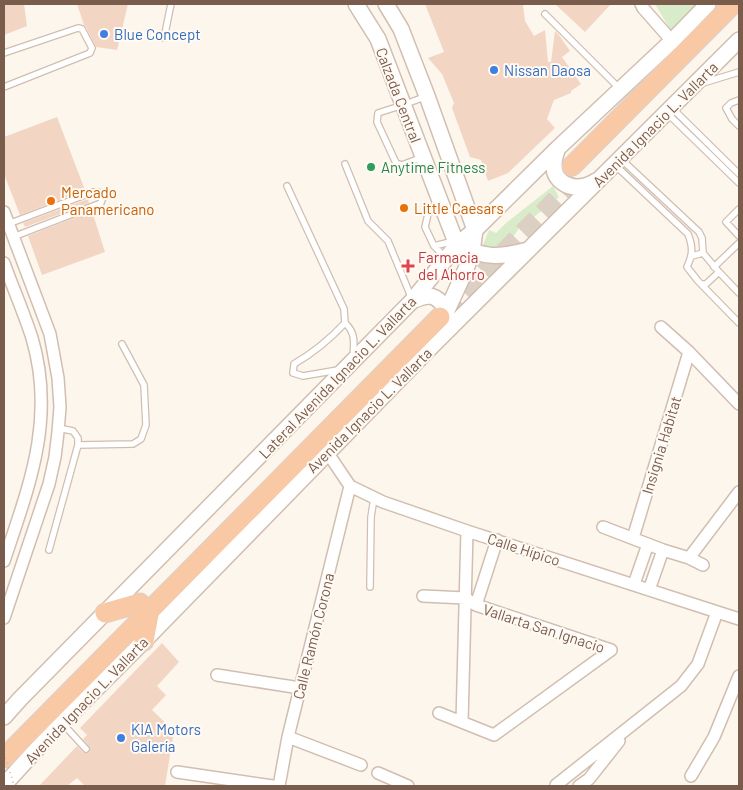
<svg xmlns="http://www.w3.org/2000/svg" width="743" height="790" viewBox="0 0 743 790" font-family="Barlow,sans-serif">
<rect width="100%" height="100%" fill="#fdf6ec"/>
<path fill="#d8ecc9" d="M655 4H703L673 34Z
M553 186 559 197 529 221 522 224 513 237 515 238 503 250 482 247 489 230 496 233 506 223Z"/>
<path fill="#f3d5c3" d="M4 4H24L27 26 4 35Z
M77 4H128L117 50 96 47 86 27 84 25Z
M425 4H523L525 21 534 36 545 30 548 62H551L555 31 559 35 570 51 562 57 581 84 571 91V93L554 100 547 119 555 128 508 173 488 181 481 160 470 157 452 108 454 103 442 74 428 58 444 52Z
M555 4H611L585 32Z
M57 117 85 190 20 215 4 174V137Z
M88 199 89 203 25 227 23 223Z
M92 211 105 252 42 275 28 236Z
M162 643 179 662 157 686 166 695 152 710 174 731 165 786H85L77 778 67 786H39L77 746 84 753 89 752 90 748 83 739 87 735 80 728Z"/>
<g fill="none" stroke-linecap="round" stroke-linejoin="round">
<path stroke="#dcd0c4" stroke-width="19" stroke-dasharray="19 9" stroke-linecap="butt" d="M444 312 581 174"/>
<g stroke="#d1beb0" stroke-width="8">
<path id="service" d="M545 14 620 89
M164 38 171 4
M4 53 78 28 82 29 92 48 90 53 4 87
M703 83 739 72
M739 100 731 103 726 108 732 119 739 126
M672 108 739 174
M667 113 739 183
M423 157 402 165 396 163 377 122 378 113 403 105 427 96
M621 159 699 232 702 238 703 253
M345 164 368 221 388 241 412 299
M615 165 688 234C693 247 693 254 687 267L698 281 739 323
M287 186 344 309 345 323C356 333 354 343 353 357
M439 204 428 214 425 227 434 246 454 241
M739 209 726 222 739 236
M8 224 93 192H99L103 197 101 203 13 237
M434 246 446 258
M692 256 703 253 719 272 739 293
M714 267 739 243
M701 284H706L719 272
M338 370 303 376 293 373 294 364C313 353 330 339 345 323
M78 445 133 444 141 439 146 425 144 385 122 344
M49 550 78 445V438L73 431 58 428
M370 587 371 517 374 498
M63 724 86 749"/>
</g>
<g stroke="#d1beb0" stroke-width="14">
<path id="minor" d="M641 4 643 8 672 41
M4 212 50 334 58 378 60 407 58 432 55 457 49 484 4 618
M4 263C13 288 24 313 32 338 56 419 29 486 4 561
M661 327 689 352 739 404
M327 452 350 486 383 502 467 531 739 619
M603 527 663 550 689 558 703 565
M633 538 689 352
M689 558 739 492
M634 584 648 544
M649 590 663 550
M423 596 465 598 476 605 611 650
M476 605 497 540
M217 675 300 688
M439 713 494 735 611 650
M462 722 467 531
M288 737 361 765
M177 772 273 786
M378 773 408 786
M691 776 714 737 739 676
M279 786 288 737 350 486
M557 786 556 785 681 686 698 664 717 612
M579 786 589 779 619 741"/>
</g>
<g stroke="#d1beb0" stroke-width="18">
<path id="tertiary" d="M356 4 378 39 457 245C485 258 499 258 528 250
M386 4 401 29 427 96 475 230 472 252 466 269 438 330
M558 148C556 153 554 158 554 164 553 181 569 190 585 186 589 185 593 183 596 181
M412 301C430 293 436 294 447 310
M4 717 20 699 412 301 457 245 475 230 558 148 672 41 708 4
M4 785 47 738 144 641 429 349 739 40"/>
</g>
<g stroke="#dad1cd" stroke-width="21">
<path id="trunk" d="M572 166 733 4
M105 613 140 603
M144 641 150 609
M4 758 440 317"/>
</g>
<use href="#service" stroke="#fff" stroke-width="5.5"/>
<use href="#minor" stroke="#fff" stroke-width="11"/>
<use href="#tertiary" stroke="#fff" stroke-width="15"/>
<use href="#trunk" stroke="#f9c8a4" stroke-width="19"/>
<path stroke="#d9b8a5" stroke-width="2" stroke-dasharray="1 4" stroke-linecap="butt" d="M4 753 14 785"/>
</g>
<g fill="#3f7fe0" stroke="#fffaf3" stroke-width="2">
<circle cx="104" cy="34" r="5"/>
<circle cx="494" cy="70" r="5"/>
<circle cx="121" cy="738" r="5"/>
</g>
<circle fill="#2e9e5b" stroke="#fffaf3" stroke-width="2" cx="371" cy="167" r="5"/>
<g fill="#e8710a" stroke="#fffaf3" stroke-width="2">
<circle cx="51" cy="201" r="5"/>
<circle cx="404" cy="208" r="5"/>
</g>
<path fill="#e0444e" stroke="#fffaf3" stroke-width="2" d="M405.5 258.5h5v5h5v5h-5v5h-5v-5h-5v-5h5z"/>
<g text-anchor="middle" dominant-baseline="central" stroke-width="4" stroke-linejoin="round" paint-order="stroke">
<g font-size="15" fill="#366cbe" stroke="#fffaf3" text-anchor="start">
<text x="114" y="34">Blue Concept</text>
<text x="504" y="70">Nissan Daosa</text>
<text x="131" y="729">KIA Motors<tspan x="131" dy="17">Galería</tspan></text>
</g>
<g font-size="15" fill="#7a5c4d" stroke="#fffaf3">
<text transform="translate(399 95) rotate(69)">Calzada Central</text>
<text transform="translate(655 124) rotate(-45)">Avenida Ignacio L. Vallarta</text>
<text transform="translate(337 377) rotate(-46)">Lateral Avenida Ignacio L. Vallarta</text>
<text transform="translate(369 410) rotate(-45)">Avenida Ignacio L. Vallarta</text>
<text transform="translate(661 445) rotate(-73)">Insignia Habitat</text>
<text transform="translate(524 549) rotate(18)">Calle Hípico</text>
<text transform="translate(544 628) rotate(18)">Vallarta San Ignacio</text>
<text transform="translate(313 636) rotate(-76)">Calle Ramón Corona</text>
<text transform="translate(86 700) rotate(-46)">Avenida Ignacio L. Vallarta</text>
</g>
<g font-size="15" fill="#27864d" stroke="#fffaf3" text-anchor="start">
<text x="381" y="167">Anytime Fitness</text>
</g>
<g font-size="15" fill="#c56008" stroke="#fffaf3" text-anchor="start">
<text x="61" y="192">Mercado<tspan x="61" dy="17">Panamericano</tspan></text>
<text x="414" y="208">Little Caesars</text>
</g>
<g font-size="15" fill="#be3a42" stroke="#fffaf3" text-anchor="start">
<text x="418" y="257">Farmacia<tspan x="418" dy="17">del Ahorro</tspan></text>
</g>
</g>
<rect width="743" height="790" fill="none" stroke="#7a5c4d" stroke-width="10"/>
</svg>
